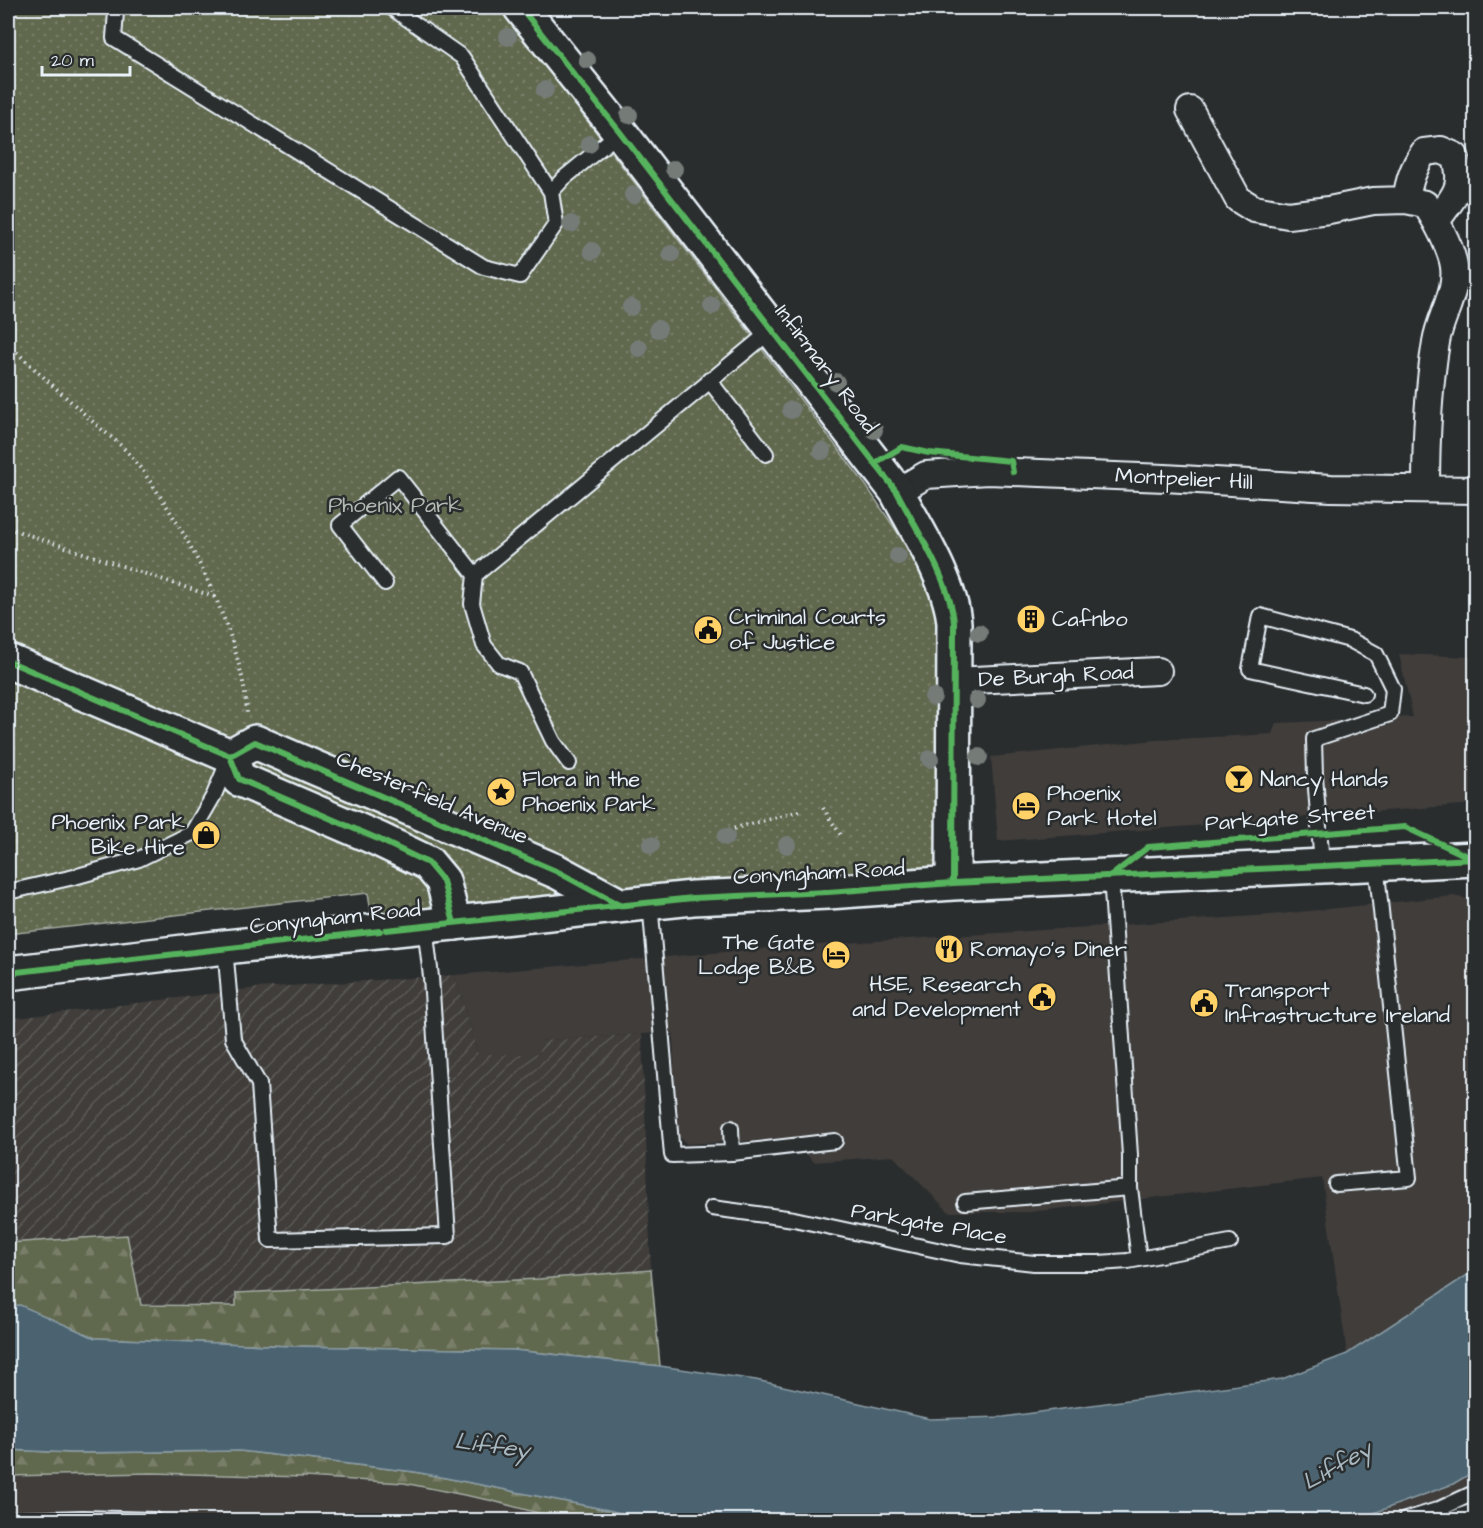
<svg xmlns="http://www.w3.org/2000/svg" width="1483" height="1528" viewBox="0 0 1483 1528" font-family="'Architects Daughter',sans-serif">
<defs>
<pattern id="industrial-furrows" width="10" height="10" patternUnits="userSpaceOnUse" patternTransform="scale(1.5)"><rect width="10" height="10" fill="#3f3d3a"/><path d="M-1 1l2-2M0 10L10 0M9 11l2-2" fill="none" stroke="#5b5a57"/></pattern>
<pattern id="forest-firs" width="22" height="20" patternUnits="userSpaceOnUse" patternTransform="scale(1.5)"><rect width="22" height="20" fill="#61684e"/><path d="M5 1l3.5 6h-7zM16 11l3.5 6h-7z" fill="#787e68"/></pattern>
<pattern id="park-dots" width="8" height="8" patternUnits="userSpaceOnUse" patternTransform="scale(1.5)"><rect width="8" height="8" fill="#61684e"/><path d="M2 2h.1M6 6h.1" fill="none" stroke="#787e68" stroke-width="1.8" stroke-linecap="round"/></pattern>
</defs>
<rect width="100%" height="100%" fill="#2a2d2e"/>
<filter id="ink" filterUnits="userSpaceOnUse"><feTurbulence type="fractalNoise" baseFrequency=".0167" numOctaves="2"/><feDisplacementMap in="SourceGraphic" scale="12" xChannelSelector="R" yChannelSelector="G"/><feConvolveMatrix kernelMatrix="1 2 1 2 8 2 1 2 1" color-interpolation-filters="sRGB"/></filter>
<g filter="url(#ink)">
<path fill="#3f3d3a" d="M1399 654 1475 657V804L998 841 991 757 1156 740 1272 734 1276 723 1413 717Z
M1453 896 1475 900V1270L1347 1354 1322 1178 1030 1212H949L893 1156 814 1162 790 1139 687 1144 676 1134 673 1032 539 1041 540 1054H478L455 975 771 948 1270 915Z
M1475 1471V1520H1355L1453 1484Z
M152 1473 304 1477 404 1483 489 1500 564 1520H8V1476Z"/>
<path fill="url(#industrial-furrows)" d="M455 975 478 1054H540L538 1041 642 1034 651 1270 539 1279 236 1293V1306L140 1305 129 1240 8 1246V1019L257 988Z"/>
<path fill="url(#forest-firs)" stroke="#a4aca3" stroke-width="1.5" d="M127 1235 141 1305 236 1306V1293L539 1279 651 1270 660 1366 514 1350 291 1346 95 1338 21 1306 8 1307V1243Z
M8 1450 72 1453 240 1451 415 1472 608 1510 647 1520H565L489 1500 404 1483 304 1477 152 1473 8 1476Z"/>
<path fill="url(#park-dots)" stroke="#a4aca3" stroke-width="1.5" d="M8 8H501L865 484 920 566 954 655 953 883 374 931 368 893 8 934Z"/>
<path fill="#4b6470" stroke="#8a9ca6" stroke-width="1.5" d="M1475 1270V1471L1453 1484 1355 1520H647L608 1510 415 1472 240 1451 72 1453 8 1450V1306L20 1305 95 1338 291 1346 514 1350 660 1366 756 1380 930 1419 1004 1417 1282 1379 1347 1354Z"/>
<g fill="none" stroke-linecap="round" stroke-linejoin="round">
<g stroke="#e8f1f8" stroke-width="18">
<path id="service" d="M119 8 116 12 114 38 484 267 520 276 556 224 551 192 462 57 392 8
M551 192 564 178 620 132
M709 380 766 454
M475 575 472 604 484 645 499 664 520 672 553 741 569 763
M385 583 340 525 398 477 475 575 773 329
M1322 865 1315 776 1314 739 1390 714 1393 689 1376 654 1350 640 1260 616 1250 669 1364 694
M1111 876 1130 1155V1188L1139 1259
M8 892 74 877 139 859 192 833 214 795 227 764
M650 902 672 1155 732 1153 835 1141
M225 947 233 1039 259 1084 270 1240 448 1236 431 977 425 926
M731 1128 732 1153
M1336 1184 1409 1178 1376 863
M965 1202 1130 1188
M712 1208 794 1219 960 1255 1034 1263H1099L1128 1261 1230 1242
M11 1520 83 1518 154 1520
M1405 1520 1437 1510 1476 1492
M1449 1520 1476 1510"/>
</g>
<g stroke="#e8f1f8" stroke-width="30">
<path id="minor" d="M1190 110 1238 199 1254 209 1288 215 1329 210 1373 201 1406 200 1425 204C1435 217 1449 245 1453 261 1460 290 1440 315 1436 342 1428 391 1426 439 1426 489
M1406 200C1409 181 1413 168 1424 152L1441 150 1455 156C1466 187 1454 196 1437 220
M897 492 926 475 988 471 1165 478 1331 488 1476 490
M954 681 1158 671"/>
</g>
<g stroke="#e8f1f8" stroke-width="38">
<path id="tertiary" d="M8 661 230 756 239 779 378 839 428 863 443 881 454 923
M230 756 255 742 558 872 619 905"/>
</g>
<g stroke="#e8f1f8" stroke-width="38">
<path id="secondary" d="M521 8 620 132 897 492C916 529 951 582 954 623L953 883
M8 973 225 947 693 898 828 892 953 883 1476 859"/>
</g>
<path stroke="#e8f1f8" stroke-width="4" stroke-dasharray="1.5 4.5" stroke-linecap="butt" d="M8 344C35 370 64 395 92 421 104 432 119 442 130 455 181 517 243 633 247 714
M8 528 215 597
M823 808 842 837
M728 830 800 811"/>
<use href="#service" stroke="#2a2d2e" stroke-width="14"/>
<use href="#minor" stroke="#2a2d2e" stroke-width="26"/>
<use href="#tertiary" stroke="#2a2d2e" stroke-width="33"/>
<use href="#secondary" stroke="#2a2d2e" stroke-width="33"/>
<g stroke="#2a2d2e" stroke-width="10">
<path id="cycleway" d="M521 8 620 132 897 492C916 529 951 582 954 623L953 883
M875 463 902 447 929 453 1011 461 1013 472
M8 661 230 756 239 779 378 839 428 863 443 881 454 923
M230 756 255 742 558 872 619 905
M1111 876 1148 847 1405 827 1469 857
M386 930 693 898 828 892 953 883 1476 859
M8 973 380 931"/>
</g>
<use href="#cycleway" stroke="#56b35d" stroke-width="6"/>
</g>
<g fill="#757b78">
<circle cx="508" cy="37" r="9"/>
<circle cx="587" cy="60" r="9"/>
<circle cx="545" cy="90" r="9"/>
<circle cx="629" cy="115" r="9"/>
<circle cx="589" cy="144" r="9"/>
<circle cx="674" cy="169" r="9"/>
<circle cx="633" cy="195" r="9"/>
<circle cx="571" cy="224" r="9"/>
<circle cx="592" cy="251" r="9"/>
<circle cx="671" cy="254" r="9"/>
<circle cx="712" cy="306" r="9"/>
<circle cx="631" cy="307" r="9"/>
<circle cx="658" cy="329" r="9"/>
<circle cx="639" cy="348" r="9"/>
<circle cx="836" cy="382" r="9"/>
<circle cx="791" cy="410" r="9"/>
<circle cx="874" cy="430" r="9"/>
<circle cx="822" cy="451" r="9"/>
<circle cx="898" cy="556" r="9"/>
<circle cx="979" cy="633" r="9"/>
<circle cx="933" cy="697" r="9"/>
<circle cx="977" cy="700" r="9"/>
<circle cx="979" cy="757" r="9"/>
<circle cx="930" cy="759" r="9"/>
<circle cx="726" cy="837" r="9"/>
<circle cx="651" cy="845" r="9"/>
<circle cx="787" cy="845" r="9"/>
</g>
</g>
<defs>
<g id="building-disc" transform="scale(1.5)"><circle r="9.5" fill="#ffd166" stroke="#2a2d2e"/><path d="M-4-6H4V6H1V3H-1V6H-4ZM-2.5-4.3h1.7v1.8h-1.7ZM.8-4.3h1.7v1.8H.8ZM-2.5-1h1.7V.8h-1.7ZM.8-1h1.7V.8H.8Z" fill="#111"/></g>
<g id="civic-disc" transform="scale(1.5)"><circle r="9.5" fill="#ffd166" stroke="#2a2d2e"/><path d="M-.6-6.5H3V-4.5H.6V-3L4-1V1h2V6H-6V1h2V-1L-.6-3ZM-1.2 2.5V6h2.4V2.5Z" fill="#111"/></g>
<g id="bar-disc" transform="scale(1.5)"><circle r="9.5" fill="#ffd166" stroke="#2a2d2e"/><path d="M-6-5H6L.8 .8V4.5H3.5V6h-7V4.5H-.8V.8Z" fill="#111"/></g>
<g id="sight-disc" transform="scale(1.5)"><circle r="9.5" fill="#ffd166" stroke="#2a2d2e"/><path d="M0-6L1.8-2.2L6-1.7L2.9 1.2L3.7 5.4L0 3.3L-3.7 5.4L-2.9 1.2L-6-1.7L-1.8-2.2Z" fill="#111"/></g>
<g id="hotel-disc" transform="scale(1.5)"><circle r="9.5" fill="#ffd166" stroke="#2a2d2e"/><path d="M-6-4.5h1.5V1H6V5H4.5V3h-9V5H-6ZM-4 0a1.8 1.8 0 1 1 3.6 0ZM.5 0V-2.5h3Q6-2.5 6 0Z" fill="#111"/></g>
<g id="shop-disc" transform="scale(1.5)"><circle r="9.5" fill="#ffd166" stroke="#2a2d2e"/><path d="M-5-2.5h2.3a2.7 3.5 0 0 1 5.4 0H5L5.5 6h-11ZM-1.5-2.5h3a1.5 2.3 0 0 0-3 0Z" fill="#111"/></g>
<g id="restaurant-disc" transform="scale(1.5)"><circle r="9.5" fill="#ffd166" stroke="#2a2d2e"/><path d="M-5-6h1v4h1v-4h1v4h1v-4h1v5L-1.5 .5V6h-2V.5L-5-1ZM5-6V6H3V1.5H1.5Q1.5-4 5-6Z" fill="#111"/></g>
</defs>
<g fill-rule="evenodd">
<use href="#building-disc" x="1031" y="619"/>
<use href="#civic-disc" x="708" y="630"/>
<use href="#bar-disc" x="1239" y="779"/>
<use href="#sight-disc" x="501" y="792"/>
<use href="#hotel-disc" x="1026" y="806"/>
<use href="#shop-disc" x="206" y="835"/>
<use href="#restaurant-disc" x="949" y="949"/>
<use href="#hotel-disc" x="836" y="955"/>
<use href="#civic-disc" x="1042" y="997"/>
<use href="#civic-disc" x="1204" y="1003"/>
</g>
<g text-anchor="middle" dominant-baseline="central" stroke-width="5" stroke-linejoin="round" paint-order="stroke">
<g font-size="22" fill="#e8f1f8" stroke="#2a2d2e">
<text transform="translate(826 369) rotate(53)">Infirmary Road</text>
<text transform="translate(1184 479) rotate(3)">Montpelier Hill</text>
<text transform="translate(1056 676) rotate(-3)">De Burgh Road</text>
<text transform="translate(432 798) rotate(23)">Chesterfield Avenue</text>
<text transform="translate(1290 818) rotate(-4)">Parkgate Street</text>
<text transform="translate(819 873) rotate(-3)">Conyngham Road</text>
<text transform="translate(335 918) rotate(-6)">Conyngham Road</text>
<text transform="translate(929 1224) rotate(10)">Parkgate Place</text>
</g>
<g font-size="22" fill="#b2bab4" stroke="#2a2d2e">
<text x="395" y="505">Phoenix Park</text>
</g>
<g font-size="22" fill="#e8f1f8" stroke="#2a2d2e" text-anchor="start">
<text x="729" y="617">Criminal Courts<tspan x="729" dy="25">of Justice</tspan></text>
<text x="1052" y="619">Cafnbo</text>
<text x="522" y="779">Flora in the<tspan x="522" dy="25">Phoenix Park</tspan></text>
<text x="1260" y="779">Nancy Hands</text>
<text x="1047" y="793">Phoenix<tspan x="1047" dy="25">Park Hotel</tspan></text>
<text x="185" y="822" text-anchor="end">Phoenix Park<tspan x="185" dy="25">Bike Hire</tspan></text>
<text x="815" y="942" text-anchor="end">The Gate<tspan x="815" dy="25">Lodge B&amp;B</tspan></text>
<text x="970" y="949">Romayo's Diner</text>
<text x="1021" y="984" text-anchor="end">HSE, Research<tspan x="1021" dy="25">and Development</tspan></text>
<text x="1225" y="990">Transport<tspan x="1225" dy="25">Infrastructure Ireland</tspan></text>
</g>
<g font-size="24" font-style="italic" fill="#a9b9c2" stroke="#2a2d2e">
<text transform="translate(492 1446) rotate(8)">Liffey</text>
<text transform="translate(1337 1466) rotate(-29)">Liffey</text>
</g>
</g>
<rect width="1483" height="1528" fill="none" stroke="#2a2d2e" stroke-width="30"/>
<rect x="15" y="15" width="1453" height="1498" fill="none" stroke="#e8f1f8" stroke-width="2" filter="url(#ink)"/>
<path d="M42 66v9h88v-9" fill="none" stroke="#e8f1f8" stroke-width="3"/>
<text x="51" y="66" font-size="18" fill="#e8f1f8" stroke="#2a2d2e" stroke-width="4.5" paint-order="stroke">20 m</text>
</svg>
